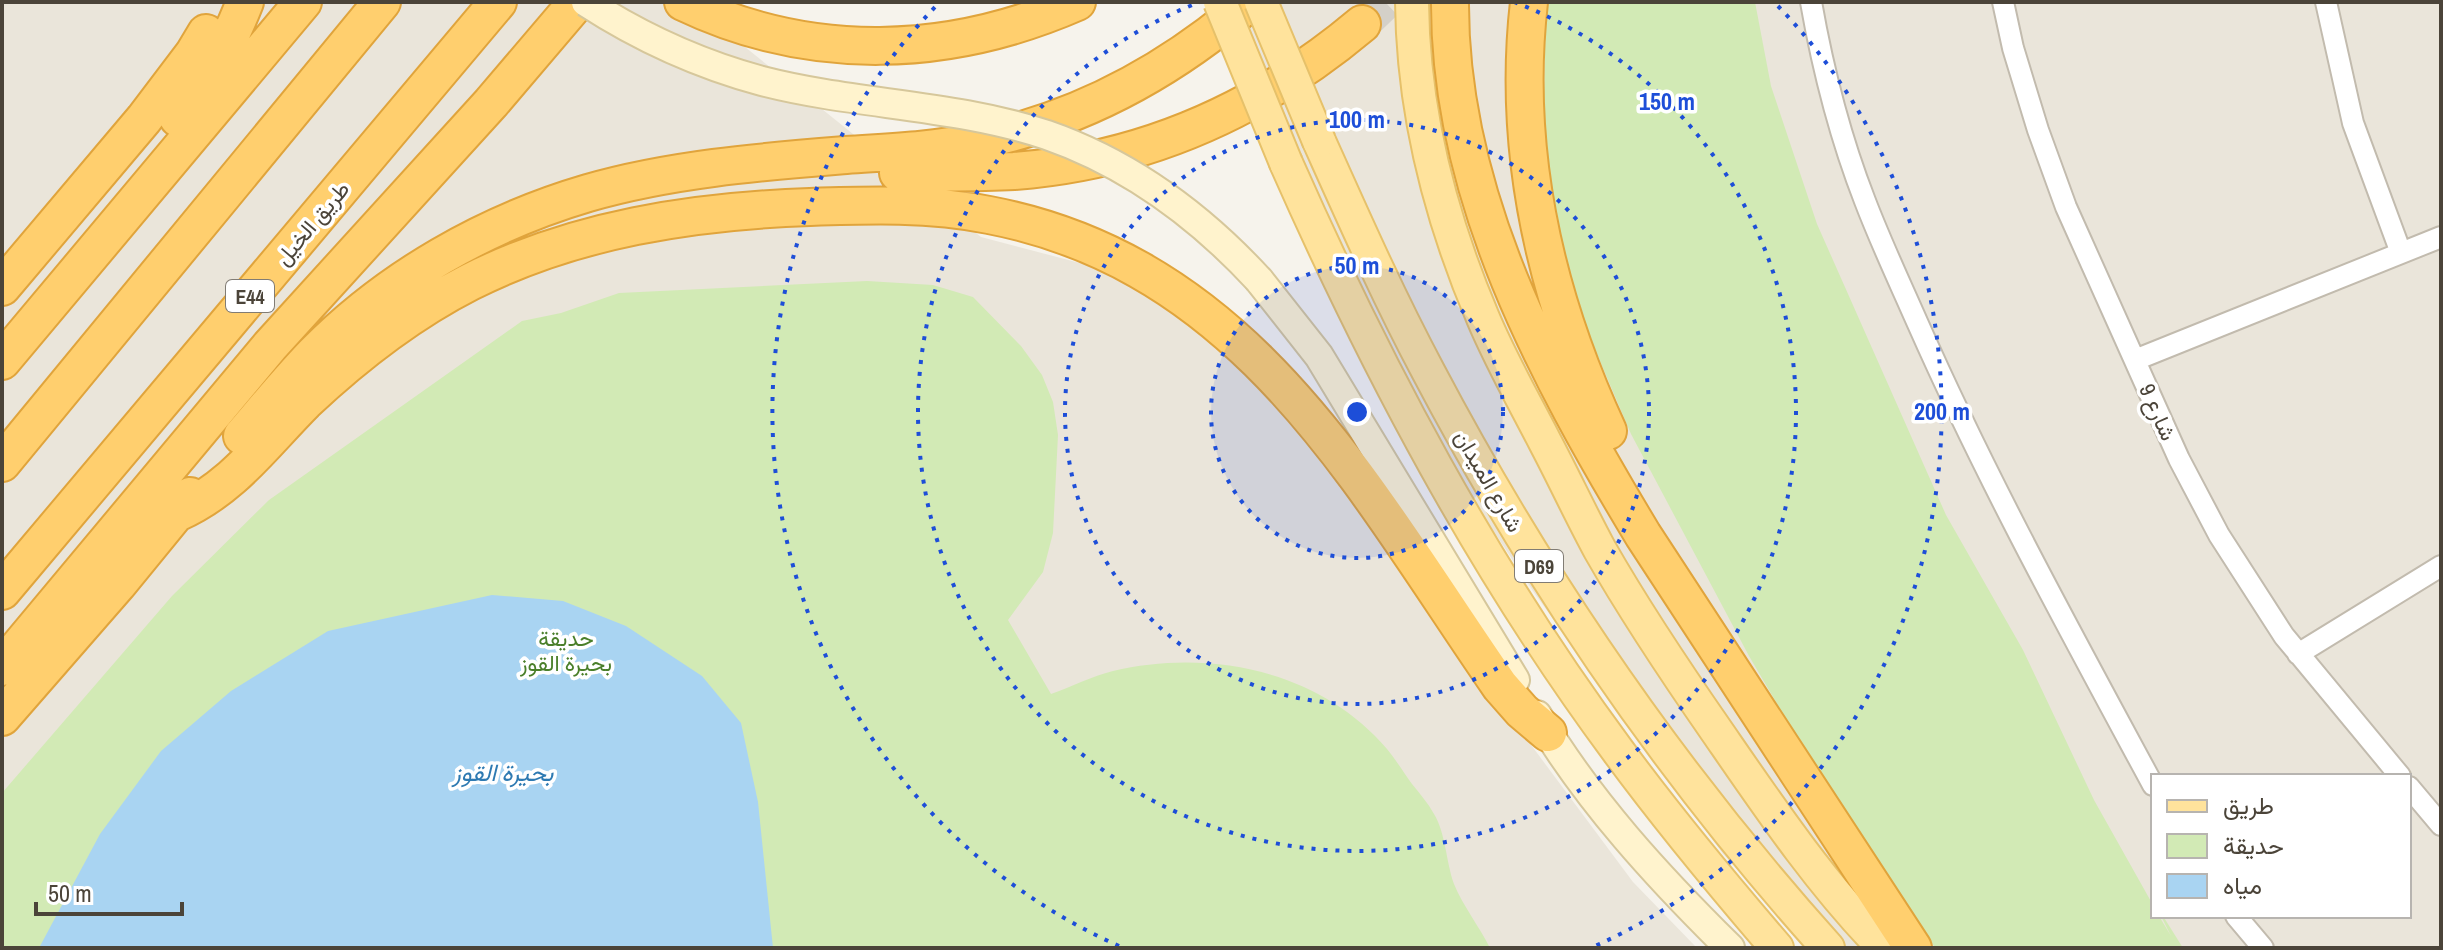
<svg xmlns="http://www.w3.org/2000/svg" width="2443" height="950" viewBox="0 0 2443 950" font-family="'Archivo Narrow',Vazirmatn,sans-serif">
<rect width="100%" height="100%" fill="#f6f3ec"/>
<path fill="#eae5da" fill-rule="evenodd" d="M2 2H689L981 237 1114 272 1215 340 1282 410 1633 882 1697 948H2Z
M1235 2H2441V948H1814L1723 854 1535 594 1477 506 1396 365 1311 185ZM2153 776H2409V916H2153Z"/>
<path fill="#d2eab5" d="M1546 2H1755L1771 86 1817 224 1946 515 2023 650 2094 800 2153 905V916H2159L2171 936 2161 916H2163L2183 948H1935L1908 905 1823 782 1749 656 1631 434 1594 347 1563 264 1543 147Z
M867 281 933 285 973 297 1021 346 1042 375 1053 402 1058 435 1053 533 1043 572 1008 620 1051 694C1071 687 1092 676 1113 671 1210 648 1321 671 1387 749 1396 760 1404 773 1412 784 1420 794 1428 803 1434 814 1446 834 1446 862 1454 884 1463 906 1479 926 1490 948H2V793L172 596 269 500 522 321 561 313 619 293Z"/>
<path fill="#a9d4f2" d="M492 595 563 601 626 626 702 676 741 723 758 802 773 948H39L100 834 161 751 231 691 328 631Z"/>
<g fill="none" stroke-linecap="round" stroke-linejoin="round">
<path stroke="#d4d0c8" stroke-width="36" stroke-dasharray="36 18" stroke-linecap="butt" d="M1362 24 1385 2"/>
<g stroke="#c2bbae" stroke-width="24">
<path id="minor" d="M1811 2C1823 70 1840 137 1865 201 1881 243 1900 283 1918 324 1988 482 2071 633 2153 785
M2003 2 2013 48 2038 130 2066 207 2179 459 2219 535 2284 636 2400 776
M2326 2 2353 123 2401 253
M2135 360 2441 237
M2298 654 2441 566
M2409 787 2441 825
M2236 916 2263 948"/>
</g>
<g stroke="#d6c79b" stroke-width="32">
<path id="secondary" d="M1259 280 1319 356 1515 680
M1537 715C1589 802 1658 877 1730 948"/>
</g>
<g stroke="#e6c16a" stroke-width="36">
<path id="primary" d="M1412 2C1413 113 1440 217 1483 318 1501 361 1524 401 1545 442 1564 478 1581 515 1600 550 1636 613 1677 674 1718 733 1769 807 1821 884 1884 948
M1319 141C1354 219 1388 296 1428 371 1538 580 1670 772 1828 948
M1286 163C1377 369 1483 569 1618 751 1668 819 1722 884 1777 948"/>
</g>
<g stroke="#e0a43c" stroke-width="40">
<path id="motorway" d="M683 2C811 63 949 58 1077 2
M1450 2C1449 195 1546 374 1643 535L1913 948
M1529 2C1512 151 1546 297 1608 431
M178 118C206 84 229 43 245 2
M898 173C936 172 975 173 1014 171 1146 161 1261 109 1362 24
M2 287 144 119 194 53 206 33
M2 361 303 2
M242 436C266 408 289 380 314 354 389 278 486 223 588 193 671 169 760 162 846 155 888 152 930 151 972 142 1077 122 1169 72 1250 2
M2 463 382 2
M177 513C233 488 263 444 305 402 354 356 409 313 470 282 575 229 693 211 810 207 869 205 930 203 989 215 1249 265 1362 487 1500 686L1522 711 1548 733
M2 591 498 2
M2 667 270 346 491 103 577 2
M2 717 118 584 190 496"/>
</g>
<use href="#minor" stroke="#fff" stroke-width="20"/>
<use href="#secondary" stroke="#fff3cd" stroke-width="28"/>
<use href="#primary" stroke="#ffe39c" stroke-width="32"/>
<use href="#motorway" stroke="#ffcf6e" stroke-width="36"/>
<g stroke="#d6c79b" stroke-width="32" stroke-linecap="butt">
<path id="secondary-bridge" d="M586 2C640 37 699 64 762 81 855 105 954 104 1047 135 1130 164 1200 216 1259 280"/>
</g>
<g stroke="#e6c16a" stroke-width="36" stroke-linecap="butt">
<path id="primary-bridge" d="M1220 2 1286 163
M1261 2 1319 141"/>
</g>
<use href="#secondary-bridge" stroke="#fff3cd" stroke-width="28"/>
<use href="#primary-bridge" stroke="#ffe39c" stroke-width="32"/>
</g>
<circle cx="1357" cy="412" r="146" fill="#1d4ed8" fill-opacity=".12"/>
<g fill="none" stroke="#1d4ed8" stroke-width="4" stroke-dasharray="4 8">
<circle cx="1357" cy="412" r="146"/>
<circle cx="1357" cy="412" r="292"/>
<path d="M1514 2A439 439 0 1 1 1200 2"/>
<path d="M1119 946A585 585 0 0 1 936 6M1778 6A585 585 0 0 1 1595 946"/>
</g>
<g text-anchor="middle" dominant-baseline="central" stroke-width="7" stroke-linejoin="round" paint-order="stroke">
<g fill="#fff" stroke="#817c74" stroke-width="2">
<rect x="226" y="280" width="48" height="32" rx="6"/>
<rect x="1515" y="550" width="48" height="32" rx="6"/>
</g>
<g font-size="20" font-weight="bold" fill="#4b4439">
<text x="250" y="296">E44</text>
<text x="1539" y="566">D69</text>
</g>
<g font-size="22" fill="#4b4439" stroke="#fff">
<text transform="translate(312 223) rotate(-50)">طريق الخيل</text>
<text transform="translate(2158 412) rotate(66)">شارع 9</text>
<text transform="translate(1489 481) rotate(60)">شارع الميدان</text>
</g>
<g font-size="22" fill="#4a7f2a" stroke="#fff">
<text x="566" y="638">حديقة<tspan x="566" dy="25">بحيرة القوز</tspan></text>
</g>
<g font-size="24" font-style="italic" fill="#2e7ab2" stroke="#fff">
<text x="503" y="772">بحيرة القوز</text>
</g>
</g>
<circle cx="1357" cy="412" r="12" fill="#1d4ed8" stroke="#fff" stroke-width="4"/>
<g font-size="24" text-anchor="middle" font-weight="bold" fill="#1d4ed8" stroke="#fff" stroke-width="7" stroke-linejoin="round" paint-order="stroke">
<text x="1667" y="110">150 m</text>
<text x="1357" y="128">100 m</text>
<text x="1357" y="274">50 m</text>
<text x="1942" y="420">200 m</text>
</g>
<rect width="2443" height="950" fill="none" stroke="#4b4439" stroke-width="8"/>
<rect x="2151" y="774" width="260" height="144" fill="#ffffff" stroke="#b7b4b0" stroke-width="2"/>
<rect x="2167" y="800" width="40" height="12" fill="#ffe39c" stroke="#b7b4b0" stroke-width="2"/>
<text x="2223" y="814" font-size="24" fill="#4b4439">طريق</text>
<rect x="2167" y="834" width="40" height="24" fill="#d2eab5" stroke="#b7b4b0" stroke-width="2"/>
<text x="2223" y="854" font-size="24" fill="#4b4439">حديقة</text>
<rect x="2167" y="874" width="40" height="24" fill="#a9d4f2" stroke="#b7b4b0" stroke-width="2"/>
<text x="2223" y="894" font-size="24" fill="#4b4439">مياه</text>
<path d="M36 902v12h146v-12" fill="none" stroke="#4b4439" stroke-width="4"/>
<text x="48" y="902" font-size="24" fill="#4b4439" stroke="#ffffff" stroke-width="6" paint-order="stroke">50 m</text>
</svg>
